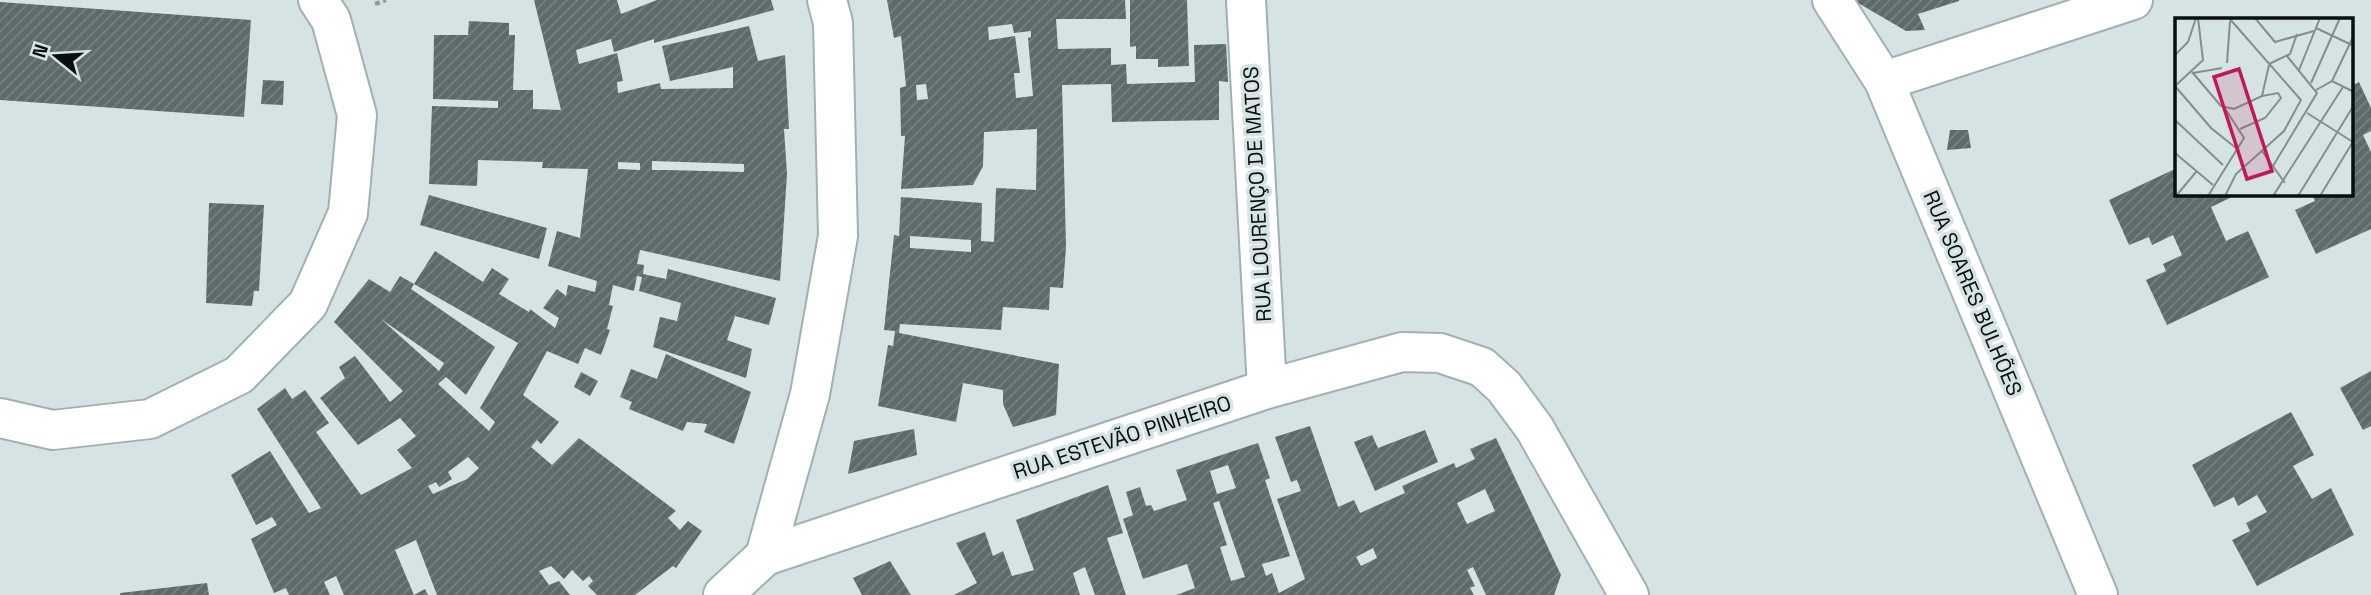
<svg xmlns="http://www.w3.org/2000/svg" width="2371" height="595" viewBox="0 0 2371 595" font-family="'Space Grotesk',sans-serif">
<defs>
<pattern id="building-hatch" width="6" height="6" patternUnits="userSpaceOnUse" patternTransform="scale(1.75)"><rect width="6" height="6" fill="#5d6a6b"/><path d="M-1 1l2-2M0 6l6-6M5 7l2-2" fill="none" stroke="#778182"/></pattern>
</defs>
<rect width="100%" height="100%" fill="#d5e3e4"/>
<path fill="url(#building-hatch)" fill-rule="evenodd" d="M534 0H617L621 14 657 0H771L774 10 654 43V39L614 52 611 39 576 50 579 64 617 53 623 81 617 82 618 93 660 83 661 89 733 88V67L670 81 662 46 749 26 758 61 785 55 789 129H784L787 174 780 281 640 250 637 264 644 265 643 274 666 279 668 269 776 298 769 325 735 316 727 340 752 349 746 378 653 347 660 317 677 321 681 303 639 291 642 277 637 276 634 291 613 285 609 305 613 306 607 329 610 330 601 355 585 348 578 364 547 351 523 395 559 422 541 444 537 440 531 447 552 465 579 438 676 511 668 518 680 530 688 521 702 531 676 568 673 566 635 595H597L588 586 593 581 589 576 583 581 572 570 564 579 551 566 539 571 549 585 559 581 570 595H437L416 540 395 550 414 595 425 589 428 595H344L336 576 324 582 330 595H289L286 588 274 593 251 539 277 525 272 517 256 525 231 475 270 451 309 513 321 508 257 409 285 388 292 399 305 390 329 423 316 432 361 495 412 468 397 450 416 436 400 418 358 445 320 398 345 378 339 367 355 356 390 402 403 391 334 322 369 279 390 292 400 276 414 284 411 289 495 347 466 395 446 377 438 384 489 431 495 422 480 408 518 343 414 284 435 251 483 282 492 268 509 279 499 294 529 312 530 309 555 328 559 318 543 308 557 289 566 296 568 285 595 292 597 281 548 266 557 231 580 238 588 169 542 168 543 162 478 160 477 186 429 184 432 106 498 108V101L433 99 434 35H468L469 21 509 23V35H515L513 90H533V109L561 110ZM652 161 744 164V172L667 170H652ZM618 162 640 163V170L618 169ZM381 319 444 363 439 371ZM468 457 479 468 477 470 467 479 433 494 428 486 436 482 439 487 452 479 448 472Z
M887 0H1125L1126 19H1056L1058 49 1111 48V65L1126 64 1127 84 1195 82 1194 45 1226 44 1228 82 1219 81V120L1112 122 1111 84 1062 85 1066 247 1063 288 1050 287 1049 310 1003 307 1001 330 900 324 899 333 1059 364 1056 415 1013 427 1003 404V390L963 383 956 422 878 406 888 345 893 346 895 331 884 330 894 235 899 236 901 197 982 203 981 241 994 242 996 188 1036 190 1037 129 984 132 983 166 973 185 901 189 905 136H901L900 88 906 86 901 36 894 38ZM1012 24 1014 33 1031 31V37L1028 38 1033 96 1016 98 1014 73H1020L1015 36 989 40 988 27ZM926 84 928 99 917 100 916 85ZM910 236 971 240V252L910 248Z
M1130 0H1187L1189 66 1158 67V59H1136V46L1130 47Z
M1853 0H1959V1L1918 14 1925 30 1906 31Z
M0 2 251 20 244 117 0 100Z
M263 80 284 81 283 105 261 104Z
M2359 82 2371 108V131L2363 135 2371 152V229L2316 254 2295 210 2315 201 2312 194H2352V86Z
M1950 130H1968L1971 148 1947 150Z
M2177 168V194H2228L2230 198 2211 207 2226 241 2248 231 2269 277 2167 325 2146 280 2166 271 2163 264 2182 255 2173 235 2152 245 2149 237 2129 245 2109 200Z
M429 195 547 228 539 259 420 225Z
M209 203 264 205 259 291H254L252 306 206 303Z
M666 354 751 392 734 444 704 432 707 424 687 422 683 431 629 409 632 402 620 397 631 369 657 379Z
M2371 371V426L2363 430 2340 388Z
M581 372 598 381 590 396 574 387Z
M2291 412 2314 455 2293 466 2312 499 2331 488 2354 535 2257 586 2232 540 2250 531 2246 523 2267 512 2257 495 2238 506 2234 497 2214 507 2192 465Z
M1310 426 1338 507 1354 500 1360 513 1405 493 1402 486 1454 463 1456 468 1475 459 1470 449 1496 438 1561 575 1554 595H1486L1473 567 1467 570 1475 586 1470 588 1474 595H1176L1195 588 1187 564 1143 579 1123 519 1133 515 1126 492 1140 487 1146 506 1151 505 1154 511 1187 500 1176 470 1258 443 1270 478 1265 480 1290 556 1262 564 1266 576 1272 573 1279 593 1305 579 1277 499 1301 491 1297 480 1291 482 1275 437ZM1228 465 1236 488 1217 494 1210 471ZM1485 489 1495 511 1467 524 1457 503ZM1219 501 1245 577 1231 581 1220 547 1227 545 1213 503ZM1373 548 1377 558 1361 566 1356 557Z
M914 429 917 455 848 474 854 441Z
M1425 430 1438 462 1375 491 1354 442 1372 435 1378 448Z
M1108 485 1123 533 1107 538 1126 595H1095L1085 567 1073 573 1080 595H954L977 583 956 543 985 532 993 556 1003 551 1012 576 1034 570 1016 520Z
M890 561 911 595H862L853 578Z
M207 583 209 595H120V593Z"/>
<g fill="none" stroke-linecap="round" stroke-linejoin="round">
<g stroke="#a2b0b0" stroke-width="42">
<path id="minor" d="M1246 0 1267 389
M1832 0 1884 81 2098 595
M1884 81 2133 0
M0 418 53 430 150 419 239 375 308 304 348 213 357 115 331 20 318 0
M765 556 1267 389 1402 352 1440 353 1482 367 1504 387 1535 429 1629 595
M723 595 765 556 810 394 838 236 833 23 827 0"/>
</g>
<path stroke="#8f9a9b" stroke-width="4.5" stroke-dasharray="5 3.5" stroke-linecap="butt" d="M375 4 386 0"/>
<use href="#minor" stroke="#fff" stroke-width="38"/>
</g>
<g text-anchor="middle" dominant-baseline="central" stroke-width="7" stroke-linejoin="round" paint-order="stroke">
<g font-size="21" fill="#090e0e" stroke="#d5e3e4">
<text transform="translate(1257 194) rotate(-93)">RUA LOURENÇO DE MATOS</text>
<text transform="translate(1973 293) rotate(67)">RUA SOARES BULHÕES</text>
<text transform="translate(1122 437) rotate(-18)">RUA ESTEVÃO PINHEIRO</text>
</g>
</g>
<g transform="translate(2175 18)">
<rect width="178" height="178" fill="#d5e3e4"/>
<path fill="none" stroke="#838e8e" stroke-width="2" d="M80 0 100 24 139 13M141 10 179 28M0 37 13 24 21 0M52 45 55 3M94 46 115 36 122 16M124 52 145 0M17 54 46 88 59 91 87 78 94 47M18 55 47 50M157 63 179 74M136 65 165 0M0 68 36 110 61 130M0 68 28 42 23 0M141 72 157 63 179 17M132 95 178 124M0 102 48 147M65 111 90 100 106 80 103 75 87 78M87 133 110 165M0 135 38 167M98 148 142 75 112 38M1 178 21 154M33 178 69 120 51 92M50 178 61 156 109 113 126 82 54 0M98 178 168 69M123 178 179 87M145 178 179 122"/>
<path fill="#c2185b" fill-opacity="0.15" stroke="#c2185b" stroke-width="3.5" d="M64 51 97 153 72 161 39 59Z"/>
<rect width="178" height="178" fill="none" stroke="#090e0e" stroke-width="3.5"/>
</g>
<g transform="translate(56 56) rotate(288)" stroke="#d5e3e4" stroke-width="5" paint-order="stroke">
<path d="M0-5L12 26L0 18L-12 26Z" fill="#090e0e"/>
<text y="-10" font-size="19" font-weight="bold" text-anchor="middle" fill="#090e0e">N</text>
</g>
</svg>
